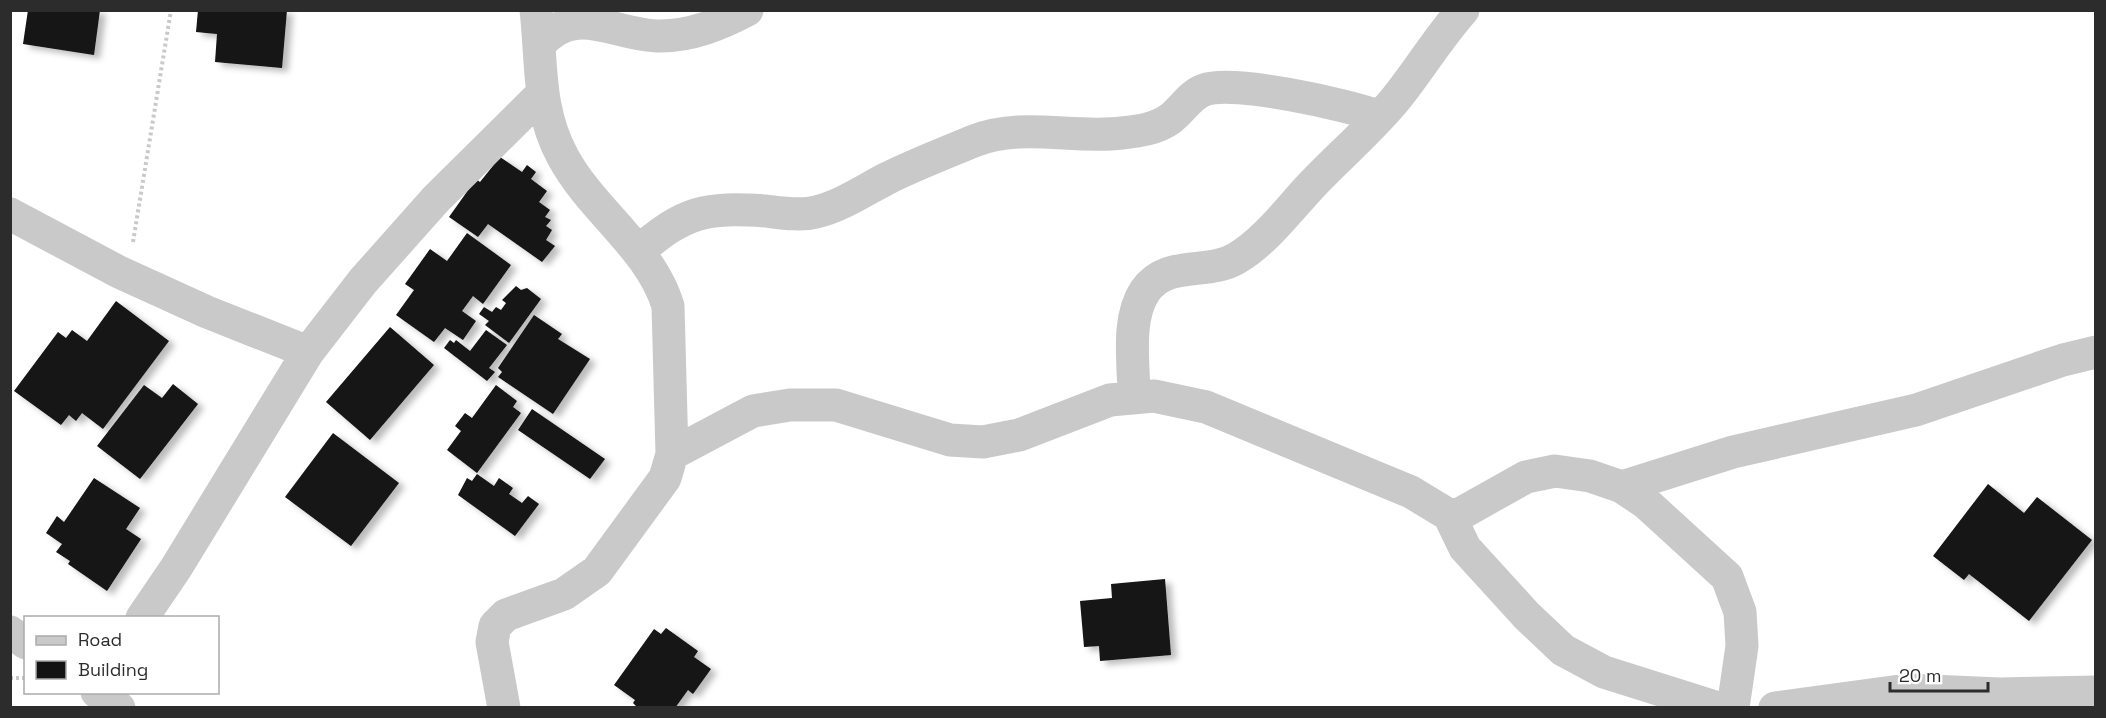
<svg xmlns="http://www.w3.org/2000/svg" width="2106" height="718" viewBox="0 0 2106 718" font-family="'Space Grotesk',sans-serif">
<defs>
<filter id="shadow"><feDropShadow dx="6" dy="4" stdDeviation="3" flood-color="#0004"/></filter>
</defs>
<rect width="100%" height="100%" fill="#fff"/>
<path fill="#131313" filter="url(#shadow)" d="M28 10H100L94 55 23 44Z
M198 10H287L282 68 215 62 217 34 196 32Z
M500 157 522 172 527 165 536 172 531 179 547 191 539 202 550 210 545 217 551 220 546 226 552 230 546 240 555 246 542 262 488 224 478 237 449 217 476 179 480 182Z
M467 233 511 265 483 304 473 296 462 311 476 321 463 340 445 328 434 342 396 315 414 290 405 284 430 249 447 261Z
M516 286 521 290 527 288 541 299 509 343 485 325 489 321 479 314 484 307 492 312 496 307 501 310 506 303 502 300Z
M116 301 169 341 103 429 82 413 76 421 69 415 61 425 14 391 58 332 66 338 72 330 87 341Z
M534 315 562 334 558 339 590 359 553 414 498 377 502 372 498 368Z
M390 327 434 365 370 440 326 402Z
M486 330 507 345 489 368 495 372 487 381 444 348 450 340 454 343 456 340 470 351Z
M173 384 198 404 140 479 97 446 144 385 162 398Z
M496 385 517 401 513 407 521 413 477 473 447 450 461 431 455 426 465 413 472 418Z
M532 409 605 459 590 479 518 430Z
M333 433 399 483 351 546 285 497Z
M477 474 494 486 499 478 513 488 509 494 522 503 528 496 539 504 515 536 458 495 467 478 472 481Z
M94 478 140 508 126 529 141 539 107 591 68 564 70 561 56 552 62 544 46 533 57 516 64 522Z
M1988 484 2024 513 2037 497 2092 540 2029 621 1969 574 1964 580 1933 556Z
M1165 579 1171 655 1100 661 1099 646 1084 647 1080 601 1112 598 1111 584Z
M666 628 698 651 694 657 711 669 693 694 688 690 675 708H638L633 703 635 700 614 685 654 629 661 634Z"/>
<g fill="none" stroke-linecap="round" stroke-linejoin="round">
<path stroke="#c9c9c9" stroke-width="4" stroke-dasharray="3 3" stroke-linecap="butt" d="M133 242 171 10
M10 678H26"/>
<path stroke="#c9c9c9" stroke-width="33" d="M540 44C575 2 616 36 660 36 692 36 720 24 747 10
M10 214 119 272 207 312 308 352
M638 252C685 211 705 207 766 211 782 213 801 216 816 212 841 206 863 191 886 179 914 165 945 153 974 141 1022 122 1072 139 1122 133 1139 131 1156 129 1170 119 1182 110 1190 95 1204 90 1234 79 1347 105 1378 116
M1134 398C1134 364 1126 319 1145 291 1167 259 1208 276 1237 258 1264 242 1287 212 1308 189 1336 159 1368 132 1394 101 1418 72 1437 39 1463 10
M672 454 753 411 790 405H836L950 440 983 442 1019 435 1110 400 1154 396 1206 407 1411 492 1449 515 1460 514 1526 477 1555 471 1590 476 1622 487 1646 503 1727 577 1740 612 1742 646 1733 708
M1622 487 1733 452 1916 410 2063 360 2096 352
M1449 515 1465 548 1527 616 1563 650 1604 672 1718 708
M142 618 176 568 308 352 363 281 436 199 541 95
M10 632 26 643
M97 692 119 708
M504 708 492 642 495 626 506 615 564 594 597 571 665 478 672 454 668 306C650 247 592 211 563 157 537 110 542 62 536 10
M1775 708 1907 690 2000 694 2096 692"/>
</g>
<rect width="2106" height="718" fill="none" stroke="#2c2c2c" stroke-width="24"/>
<rect x="24" y="616" width="195" height="78" fill="#ffffff" stroke="#ababab" stroke-width="1.5"/>
<rect x="36" y="636" width="30" height="9" fill="#c9c9c9" stroke="#ababab" stroke-width="1.5"/>
<text x="78" y="646" font-size="18" fill="#2c2c2c">Road</text>
<rect x="36" y="661" width="30" height="18" fill="#131313" stroke="#ababab" stroke-width="1.5"/>
<text x="78" y="676" font-size="18" fill="#2c2c2c">Building</text>
<path d="M1890 682v9h98v-9" fill="none" stroke="#2c2c2c" stroke-width="3"/>
<text x="1899" y="682" font-size="18" fill="#2c2c2c" stroke="#ffffff" stroke-width="4.5" paint-order="stroke">20 m</text>
</svg>
